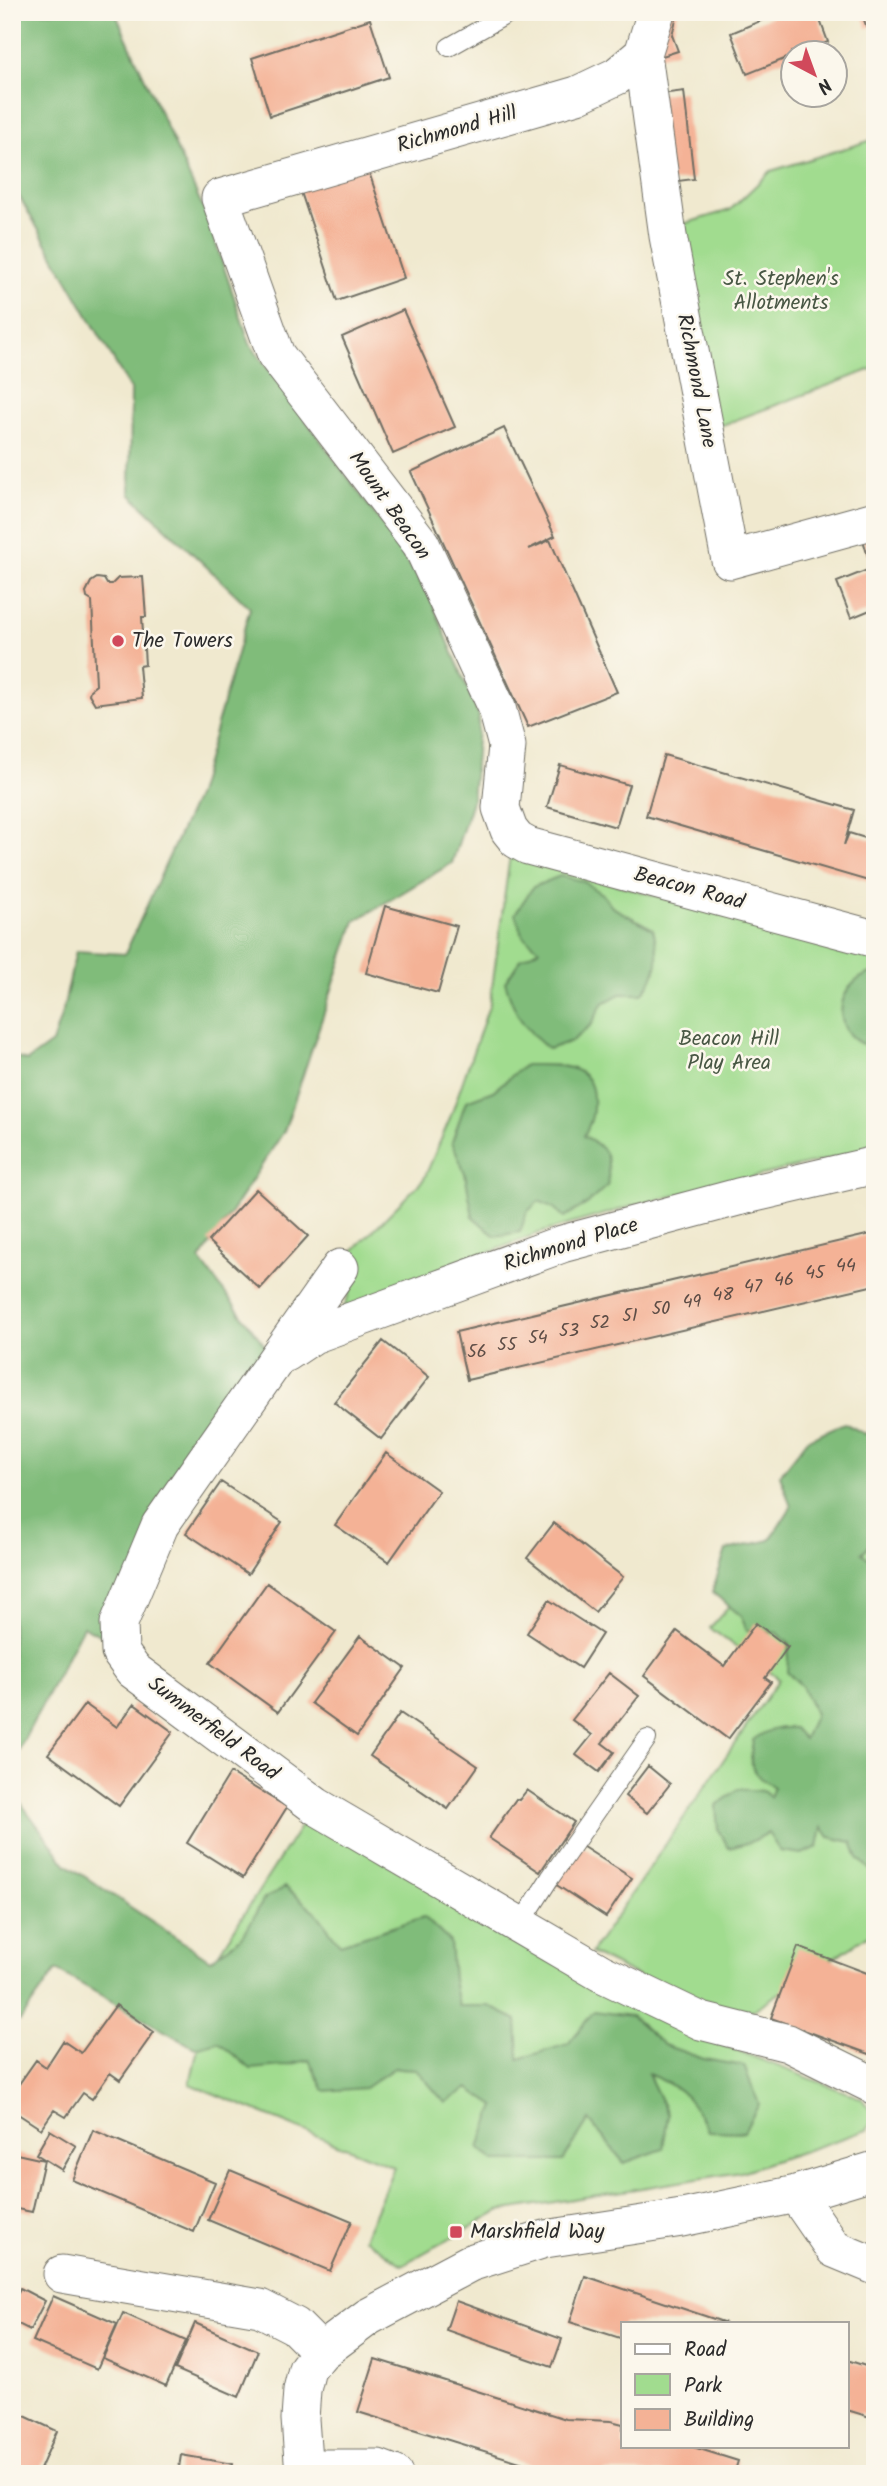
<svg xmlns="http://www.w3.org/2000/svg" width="887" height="2486" viewBox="0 0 887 2486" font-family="Kalam,sans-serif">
<rect width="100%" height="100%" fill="#fbf7ec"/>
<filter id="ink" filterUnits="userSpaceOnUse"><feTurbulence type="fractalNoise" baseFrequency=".0143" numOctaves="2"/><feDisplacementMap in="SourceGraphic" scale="14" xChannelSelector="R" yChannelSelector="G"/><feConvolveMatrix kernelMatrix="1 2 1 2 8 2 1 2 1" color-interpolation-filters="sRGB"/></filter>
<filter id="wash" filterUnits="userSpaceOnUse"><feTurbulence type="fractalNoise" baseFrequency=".00686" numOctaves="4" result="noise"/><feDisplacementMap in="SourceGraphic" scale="28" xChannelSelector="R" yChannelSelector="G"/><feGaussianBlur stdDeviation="1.57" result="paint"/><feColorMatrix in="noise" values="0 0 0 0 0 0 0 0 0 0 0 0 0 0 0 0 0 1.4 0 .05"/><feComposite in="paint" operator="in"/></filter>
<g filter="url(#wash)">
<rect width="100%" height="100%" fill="#f0e9cf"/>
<path fill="#a1dc8f" stroke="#66845d" stroke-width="2" d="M875 139V368L712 429 673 227 730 210 771 171Z
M510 855 875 957V1148L640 1204 536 1234 343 1311 352 1285 335 1269 424 1179 449 1121 490 1003Z
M875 1485V1931L752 2011 695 2005 591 1953 779 1679 710 1628 796 1527Z
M307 1816 660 2021 861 2098 875 2116 867 2130 741 2172 499 2211 402 2265 364 2238 394 2167 190 2084 219 1953Z"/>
<path fill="#80bc7a" stroke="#567452" stroke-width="2" d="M12 12H115L205 212 250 344 387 531 429 595 479 716 472 801 452 863 355 921 284 1131 200 1260 266 1347 105 1638 83 1626 12 1763V1056L27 1061 52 1043 63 1010 76 951 125 954 197 795 250 608 130 494 131 390 19 196 12 179Z
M560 876 583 881 603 895 612 907 653 929C660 957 660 972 642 994H620L602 1004 592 1024 572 1041 548 1049C522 1026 515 1015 505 982L521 959 539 949 523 936 515 914 533 887Z
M875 972V1047C830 1043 830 982 875 972Z
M525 1065C553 1065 593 1061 593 1099 594 1115 591 1122 584 1136 610 1149 609 1158 608 1185L587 1204 564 1217 554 1208 539 1201 527 1212 520 1232 495 1236 473 1217 465 1173 452 1142 466 1101 493 1091Z
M844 1423 865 1434 875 1430V1539L862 1553 875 1564V1875L858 1858 852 1842 829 1837 822 1827 818 1847 802 1854 780 1851 768 1833 751 1842 729 1848 718 1830 716 1806 738 1789 763 1791 770 1797 774 1787C751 1774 748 1766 753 1740 766 1730 778 1727 794 1728L804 1739 815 1714 802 1686 787 1672 789 1644 778 1633 747 1630 740 1615 712 1592 726 1550 770 1540 791 1507 780 1475 808 1439Z
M12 1791 66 1864 210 1960 243 1936 264 1899 285 1887 315 1911 340 1944 424 1917 450 1942 453 1979 458 2006H489L517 2020 519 2059 568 2044 594 2011 631 2016 664 2045 704 2059 744 2066 759 2104 744 2132 708 2131C690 2098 684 2088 648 2074L668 2115 663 2149 624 2163 589 2120 563 2161H494L479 2147 495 2106 468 2088 445 2103 416 2069 394 2068 365 2088 324 2091 309 2060 282 2066 251 2069 218 2042 195 2048 56 1970 20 2021H12Z"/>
<g id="blocks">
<path fill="#f4b296" d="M656 12H678L672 35 678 51 656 58Z
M782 12H817L828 42 802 52H792V56L747 74 731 33Z
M861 12H875V25L867 28Z
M370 19 389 77 270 116 252 58Z
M684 91 694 179 663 183 653 95Z
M367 166 404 278 337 301 300 189Z
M403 310 455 427 393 454 342 337Z
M504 428 555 536 529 549 550 540 617 692 528 727 411 472Z
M875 528V559L869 560 861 533Z
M875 567V608L851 618 837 582Z
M143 577 146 617H142L145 665 139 666 142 698 95 704 89 694 90 690 96 685 92 601 87 598 86 592 91 582 97 578 104 579 107 584H112L118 578Z
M664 755 854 810 844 845 849 833 875 841V883L646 816Z
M560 765 629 785 616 827 547 807Z
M385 906 457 926 438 993 366 973Z
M256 1189 308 1236 260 1289 208 1241Z
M875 1233V1285L467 1380 456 1332Z
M383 1341 429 1377 381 1439 334 1402Z
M386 1453 439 1491 389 1562 335 1525Z
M221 1482 282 1522 248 1574 186 1533Z
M554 1523 623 1577 595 1612 527 1558Z
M267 1583 336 1632 278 1712 210 1663Z
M549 1600 602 1634 580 1668 527 1633Z
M756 1623 788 1647 765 1678 771 1682 728 1739 644 1676 677 1631 724 1666Z
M360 1636 405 1668 357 1736 311 1703Z
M609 1673 639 1696 602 1743 614 1752 599 1772 576 1755 592 1735 572 1720Z
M85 1704 117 1727 134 1704 173 1732 119 1806 48 1754Z
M400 1713 478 1766 448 1809 370 1756Z
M648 1766 670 1784 647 1813 625 1796Z
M230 1773 287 1807 243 1878 187 1843Z
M527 1790 574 1822 540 1872 489 1838 516 1799 519 1800Z
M580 1845 632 1878 606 1917 555 1884Z
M798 1947 875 1976V2056L771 2018Z
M116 2005 154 2032 120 2080 110 2073 92 2099 83 2093 66 2117 54 2110 41 2129 12 2110V2094L36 2060 46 2067 63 2041 81 2053Z
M50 2130 76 2146 62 2170 36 2154Z
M93 2130 215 2182 194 2232 72 2180Z
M12 2153 44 2160 32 2212 12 2208Z
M230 2170 352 2221 330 2271 208 2220Z
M585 2276 726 2323H623V2339L570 2322Z
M20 2288 45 2301 30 2330 12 2321V2304Z
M53 2296 117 2324 97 2369 33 2341Z
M456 2301 562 2339 552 2367 446 2330Z
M123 2313 186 2341 166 2386 103 2358Z
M195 2323 258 2351 239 2397 175 2369Z
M375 2359 566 2419 611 2421 623 2424V2446H690L738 2461 734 2474 549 2471 358 2412Z
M847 2360 875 2369V2402L870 2417 847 2410Z
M14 2411 57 2431 38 2474 12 2472Z
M181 2455 233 2464 231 2474H178Z"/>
</g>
</g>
<g filter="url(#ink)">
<use href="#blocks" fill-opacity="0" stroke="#706e64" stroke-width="2"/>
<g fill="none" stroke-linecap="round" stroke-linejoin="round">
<g stroke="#706e64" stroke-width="20">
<path id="service" d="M449 47 511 12
M520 1925 550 1878 647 1739"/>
</g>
<g stroke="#706e64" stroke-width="39">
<path id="minor" d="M656 12 643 54 617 76 577 95 220 198 276 355 421 544 497 708 507 746 501 808 509 830 517 840 528 846 875 939
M643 54 668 236 730 560 875 520
M340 1268 160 1525 119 1623 120 1652 133 1670 316 1806 601 1973 701 2021 788 2043 875 2086
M286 1353 313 1335 562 1244 738 1197 875 1165
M796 2194 834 2249 875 2266
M62 2274 260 2308 295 2326 321 2352
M304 2468H378L394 2474
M304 2474 300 2419 302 2390 307 2369 321 2352 368 2317 470 2263 545 2239 682 2218 796 2194 875 2170"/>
</g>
<use href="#service" stroke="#fff" stroke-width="18"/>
<use href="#minor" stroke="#fff" stroke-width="37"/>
</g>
</g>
<g fill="#d1495b" stroke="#fbf7ec" stroke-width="2.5">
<circle cx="118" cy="641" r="7"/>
<rect x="449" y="2225" width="14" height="14" rx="3.5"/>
</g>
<g text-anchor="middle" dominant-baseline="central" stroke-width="5" stroke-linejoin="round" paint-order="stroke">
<g font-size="18" fill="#5d4d46">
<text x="846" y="1266">44</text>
<text x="815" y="1273">45</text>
<text x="784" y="1280">46</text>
<text x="753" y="1287">47</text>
<text x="723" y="1295">48</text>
<text x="692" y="1302">49</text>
<text x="661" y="1309">50</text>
<text x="630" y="1316">51</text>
<text x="600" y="1323">52</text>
<text x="569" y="1331">53</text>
<text x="538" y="1338">54</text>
<text x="507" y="1345">55</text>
<text x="477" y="1352">56</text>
</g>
<g font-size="21" fill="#2b2b2b" stroke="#fbf7ec">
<text transform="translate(457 130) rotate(-16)">Richmond Hill</text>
<text transform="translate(696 381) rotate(79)">Richmond Lane</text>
<text transform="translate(389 506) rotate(55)">Mount Beacon</text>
<text transform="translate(689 889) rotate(15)">Beacon Road</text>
<text transform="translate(571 1245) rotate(-17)">Richmond Place</text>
<text transform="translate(213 1729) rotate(37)">Summerfield Road</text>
</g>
<g font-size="21" fill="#485744" stroke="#fbf7ec">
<text x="781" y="279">St. Stephen's<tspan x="781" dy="24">Allotments</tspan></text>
<text x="729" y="1039">Beacon Hill<tspan x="729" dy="24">Play Area</tspan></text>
</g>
<g font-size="21" fill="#2b2b2b" stroke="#fbf7ec" text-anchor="start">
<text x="132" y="641">The Towers</text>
<text x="470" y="2232">Marshfield Way</text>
</g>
</g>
<rect width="887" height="2486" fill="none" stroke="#fbf7ec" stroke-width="42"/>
<rect x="621" y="2322" width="228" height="126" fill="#fbf7ec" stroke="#a8a59f" stroke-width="2"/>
<rect x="635" y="2344" width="35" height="10" fill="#ffffff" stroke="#a8a59f" stroke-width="2"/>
<text x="684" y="2356" font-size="21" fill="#2b2b2b">Road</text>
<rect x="635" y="2374" width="35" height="21" fill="#a1dc8f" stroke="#a8a59f" stroke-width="2"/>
<text x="684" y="2392" font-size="21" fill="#2b2b2b">Park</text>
<rect x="635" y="2409" width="35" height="21" fill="#f4b296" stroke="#a8a59f" stroke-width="2"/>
<text x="684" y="2426" font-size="21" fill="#2b2b2b">Building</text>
<g transform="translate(814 74) rotate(139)"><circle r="33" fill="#fbf7ec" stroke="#a8a59f" stroke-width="2"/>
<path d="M0-5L12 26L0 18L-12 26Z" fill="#d1495b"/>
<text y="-10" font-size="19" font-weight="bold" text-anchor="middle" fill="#2b2b2b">N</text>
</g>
</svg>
